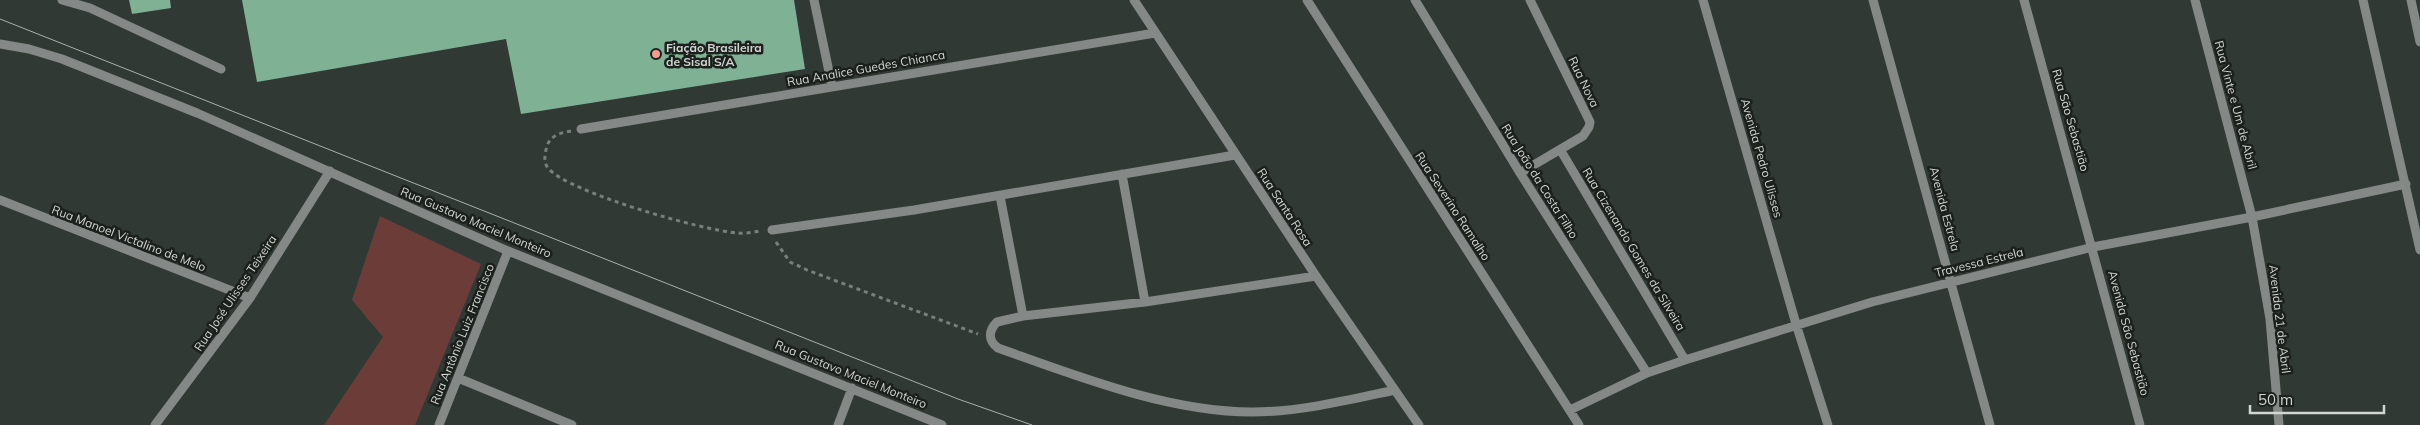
<svg xmlns="http://www.w3.org/2000/svg" width="2420" height="425" viewBox="0 0 2420 425" font-family="Mulish,sans-serif">
<rect width="100%" height="100%" fill="#313935"/>
<path fill="#6c3d38" d="M380 216 481 264 415 425H324L383 337 352 300Z"/>
<path fill="#7fb195" d="M129 0H170L171 8 132 14Z
M242 0H794L805 69 521 114 506 39 257 82Z"/>
<g fill="none" stroke-linecap="round" stroke-linejoin="round">
<path stroke="#797f7c" stroke-width="3" stroke-dasharray="4 4" stroke-linecap="butt" d="M571 131C560 133 551 135 547 146 545 153 543 162 548 168 567 192 704 231 738 233 745 234 753 232 761 231
M776 242 790 262 807 270 978 334"/>
<path stroke="#848886" stroke-width="9" d="M62 0 90 8 221 69
M814 0 832 86
M1134 0 1316 276 1419 425
M1307 0 1579 425
M1415 0 1520 173 1647 373
M1703 0 1796 324 1828 425
M1873 0 1990 425
M2024 0 2140 425
M2195 0 2252 217 2270 319 2279 425
M2363 0 2420 250
M2411 0 2420 42
M0 44 29 49 62 59 197 113 508 251 942 425
M581 129 1155 33
M1561 151 1685 360
M1520 173 1583 136 1589 127 1590 122 1530 0
M1122 174 1145 302
M1000 196 1023 316
M0 200 250 298
M772 230 914 210 1235 155
M1316 276 1145 302 1023 316 997 322C988 331 988 341 998 348 1077 376 1168 412 1252 412 1300 412 1348 400 1395 390
M458 378 572 425
M1570 410 1647 373 1685 360 1872 302 2093 247 2252 217 2406 184
M155 425 250 298 330 171
M439 425 508 251
M838 425 852 388"/>
<path stroke="#aab0ac" stroke-width="1" d="M0 19 958 399 1032 425"/>
</g>
<circle fill="#f59c91" stroke="#1c201d" stroke-width="2" cx="656" cy="54" r="5"/>
<g text-anchor="middle" dominant-baseline="central" stroke-width="5" stroke-linejoin="round" paint-order="stroke">
<g font-size="12" font-weight="bold" fill="#d1d6d3" stroke="#1c201d" text-anchor="start">
<text x="666" y="47">Fiação Brasileira<tspan x="666" dy="14">de Sisal S/A</tspan></text>
</g>
<g font-size="12" fill="#d1d6d3" stroke="#1c201d">
<text transform="translate(866 68) rotate(-10)">Rua Analice Guedes Chianca</text>
<text transform="translate(1584 82) rotate(64)">Rua Nova</text>
<text transform="translate(2236 105) rotate(75)">Rua Vinte e Um de Abril</text>
<text transform="translate(2071 120) rotate(74)">Rua São Sebastião</text>
<text transform="translate(1762 158) rotate(74)">Avenida Pedro Ulisses</text>
<text transform="translate(1540 181) rotate(58)">Rua João da Costa Filho</text>
<text transform="translate(1453 206) rotate(57)">Rua Severino Ramalho</text>
<text transform="translate(1285 207) rotate(57)">Rua Santa Rosa</text>
<text transform="translate(1945 209) rotate(75)">Avenida Estrela</text>
<text transform="translate(476 222) rotate(23)">Rua Gustavo Maciel Monteiro</text>
<text transform="translate(129 238) rotate(21)">Rua Manoel Victalino de Melo</text>
<text transform="translate(1634 249) rotate(59)">Rua Cizenando Gomes da Silveira</text>
<text transform="translate(1979 262) rotate(-14)">Travessa Estrela</text>
<text transform="translate(235 293) rotate(-56)">Rua José Ulisses Teixeira</text>
<text transform="translate(2280 319) rotate(83)">Avenida 21 de Abril</text>
<text transform="translate(2129 333) rotate(75)">Avenida São Sebastião</text>
<text transform="translate(462 334) rotate(-68)">Rua Antônio Luiz Francisco</text>
<text transform="translate(851 374) rotate(22)">Rua Gustavo Maciel Monteiro</text>
</g>
</g>
<path d="M2250 405v8h134v-8" fill="none" stroke="#d1d6d3" stroke-width="2.5"/>
<text x="2258" y="405" font-size="15" fill="#d1d6d3" stroke="#1c201d" stroke-width="4" paint-order="stroke">50 m</text>
</svg>
